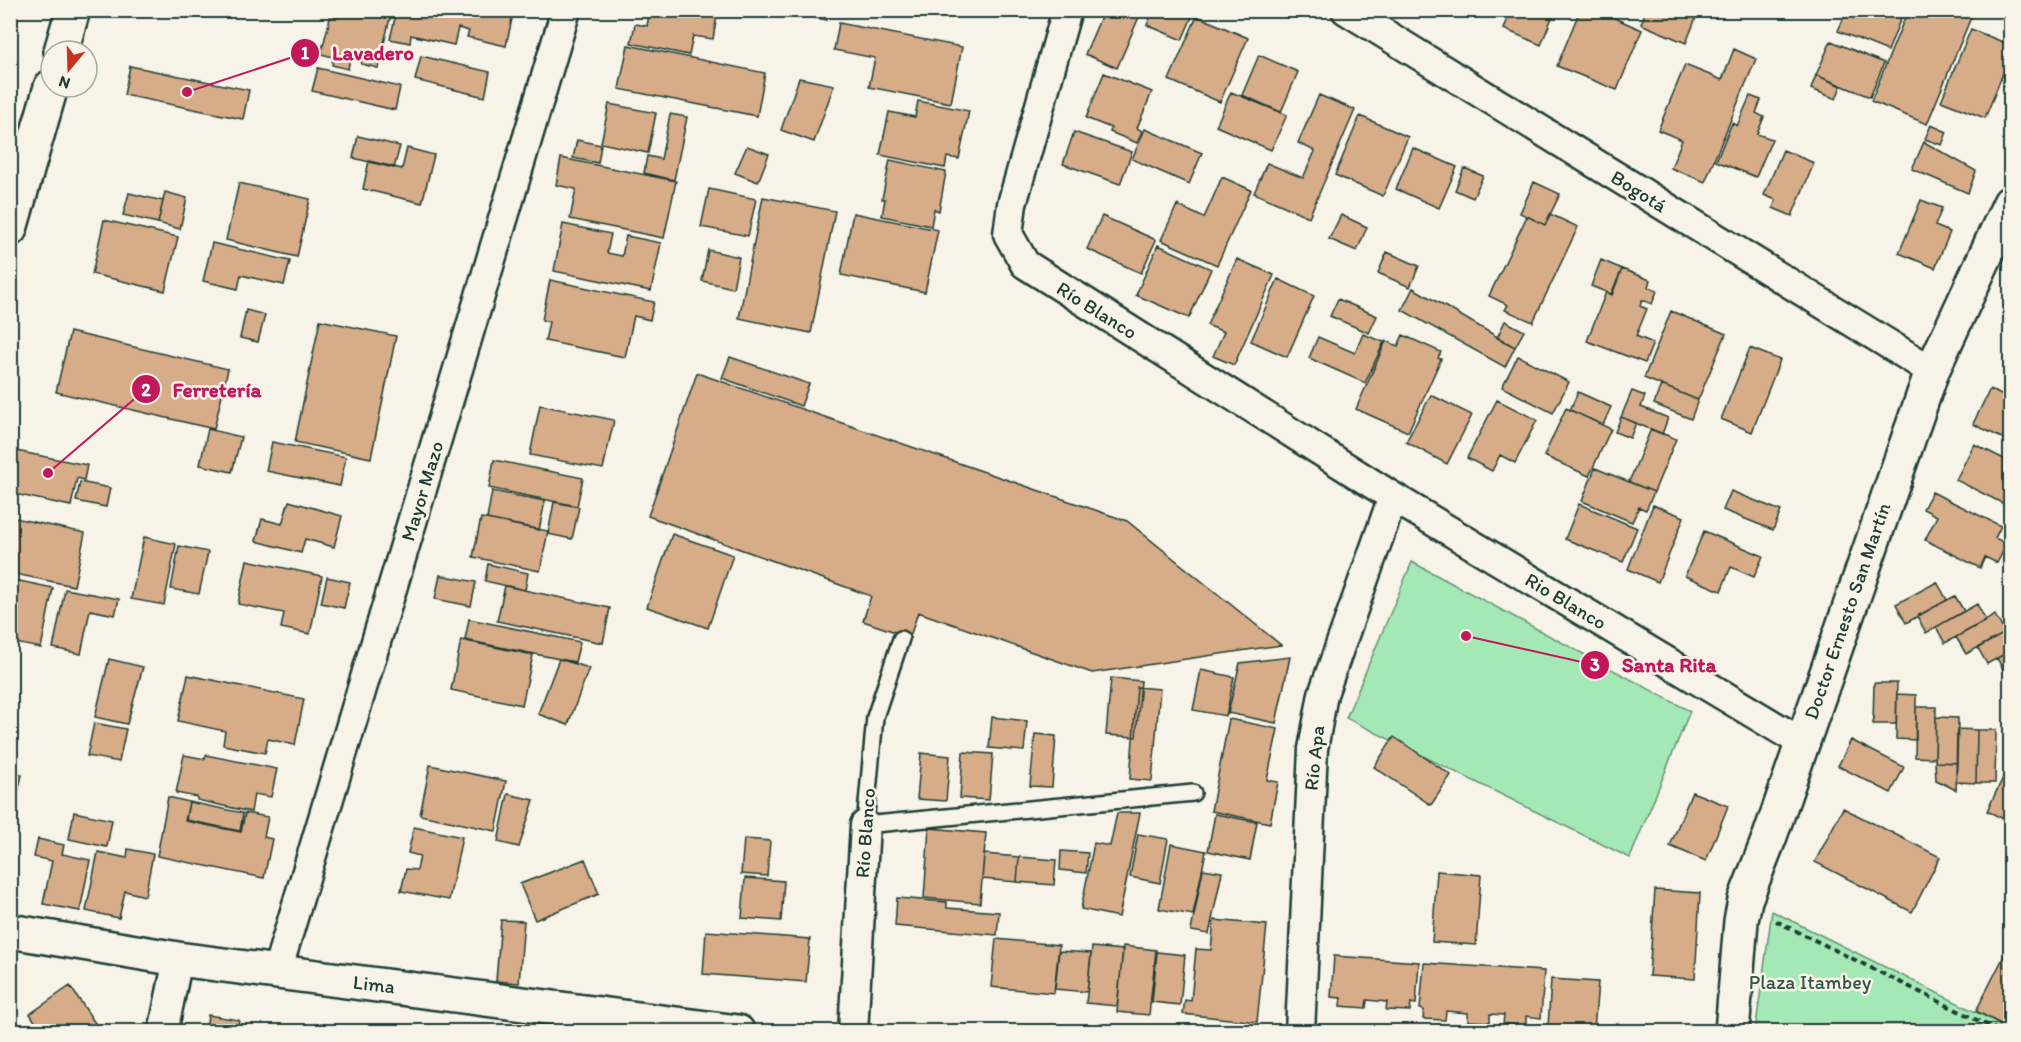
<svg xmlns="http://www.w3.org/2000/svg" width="2021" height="1042" viewBox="0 0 2021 1042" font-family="Itim,sans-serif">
<rect width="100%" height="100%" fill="#f7f3e8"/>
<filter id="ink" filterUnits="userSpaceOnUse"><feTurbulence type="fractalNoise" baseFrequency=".0167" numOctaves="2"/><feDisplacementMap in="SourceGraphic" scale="12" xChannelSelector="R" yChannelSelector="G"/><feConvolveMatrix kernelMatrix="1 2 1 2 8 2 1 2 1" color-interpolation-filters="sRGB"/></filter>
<g filter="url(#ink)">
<path fill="#a4e9b5" stroke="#629374" stroke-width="1.5" d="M1412 562 1690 711 1630 858 1346 718Z
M1772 911 2010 1029V1032H1755Z"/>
<path fill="#d7ac88" stroke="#1f3d34" stroke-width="1.5" d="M332 10H392L378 68 361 64 363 55 351 52 348 69 332 65 333 57 321 54Z
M397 10H514L506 46 467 37 469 31 458 28 454 45 411 35 410 43 390 39Z
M650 10H718L713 39 693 36 689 55 631 43 635 24 647 26Z
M798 10H829L827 20 797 14Z
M1104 10H1142L1117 68 1085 54Z
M1153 10H1195L1182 40 1147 25Z
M1511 10H1555L1541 45 1504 29Z
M1580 10H1596L1642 30 1617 90 1557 66Z
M1646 10H1699L1686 43 1641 24Z
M1847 10H1904L1888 51 1838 31Z
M1908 10H1974L1927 124 1871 101Z
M1197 16 1248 38 1220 102 1169 80Z
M839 23 962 47 951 103 869 87 875 58 834 50Z
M1971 29 2010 45V56L1985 118 1941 101Z
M1831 41 1884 63 1870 97 1816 75Z
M628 45 765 73 757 116 619 89Z
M1734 49 1756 59 1705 182 1671 168 1682 140 1658 130 1685 65 1722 80Z
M1259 55 1298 72 1281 112 1242 95Z
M421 56 490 72 485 97 415 80Z
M130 66 249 90 243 119 124 95Z
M318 68 400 87 395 110 312 91Z
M1104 73 1152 92 1137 128 1142 131 1137 143 1110 132 1111 128 1086 118Z
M1816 75 1841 86 1836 99 1811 89Z
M799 78 834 85 814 142 781 130Z
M1231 92 1287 115 1271 150 1216 126Z
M1319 95 1355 110 1309 217 1254 193 1267 163 1303 178 1315 151 1298 143Z
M1750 96 1761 100 1756 113 1764 117 1757 134 1772 139 1756 177 1716 161 1732 123 1737 126Z
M918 101 969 111 959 159 947 157 945 168 880 155 889 112 915 117Z
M609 104 656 113 648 153 601 143Z
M670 114 687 117 674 180 644 173 647 156 661 159Z
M1360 116 1408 137 1383 196 1335 175Z
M1931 125 1947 132 1942 145 1925 139Z
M1145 129 1202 153 1189 184 1132 159Z
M1074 132 1132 152 1120 184 1063 164Z
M358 136 400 146 394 168 353 158Z
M577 140 601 145 598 163 573 158Z
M1924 142 1976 171 1968 193 1912 169Z
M747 146 769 154 758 182 735 173Z
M407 148 434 155 422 203 363 189 369 161 402 169Z
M1413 148 1457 167 1439 208 1396 189Z
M1783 150 1814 163 1792 216 1773 208 1776 200 1764 195Z
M561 158 676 181 664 238 570 219 576 189 556 185Z
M890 160 946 172 939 211 934 209 931 226 882 216 885 199H882Z
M1464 168 1483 176 1473 198 1455 190Z
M1222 177 1251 190 1217 265 1161 240 1177 205 1204 218Z
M1534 182 1560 194 1545 225 1520 213Z
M239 183 310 199 297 257 226 240Z
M709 189 756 199 748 236 701 227Z
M165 192 187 198 180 229 158 223Z
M129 193 163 201 158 223 123 215Z
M763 197 835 211 811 333 739 318Z
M1921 200 1942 208 1935 226 1950 232 1935 268 1899 253Z
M853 213 938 230 925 292 841 275Z
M1550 214 1578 227 1533 322 1505 310 1508 305 1489 296 1527 216 1545 225Z
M1341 215 1367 227 1357 251 1329 239Z
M1102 216 1156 240 1141 273 1087 249Z
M104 220 178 237 165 291 92 274Z
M563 224 611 234 607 253 622 256 626 236 661 243 651 291 554 271Z
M212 243 290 261 284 285 241 275 238 289 203 281Z
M1158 245 1211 269 1189 318 1136 295Z
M708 250 739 257 733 288 702 281Z
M1387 252 1419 266 1410 287 1378 273Z
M1237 259 1274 275 1234 365 1213 356 1224 332 1207 325Z
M1601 260 1622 269 1611 294 1591 286Z
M1622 269 1650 280 1648 287 1657 291 1652 304 1642 300 1640 306 1647 309 1636 336 1653 343 1645 363 1587 341 1606 292 1612 295Z
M1278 279 1314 296 1287 357 1251 341Z
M550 280 654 302 650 320 634 316 625 357 545 341 549 322 542 320Z
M1413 288 1515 347 1505 367 1402 310Z
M1338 299 1377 316 1369 333 1330 316Z
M246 310 265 315 258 342 240 338Z
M1671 311 1726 334 1698 400 1644 378Z
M320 320 396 336 371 458 295 442Z
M1505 321 1524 331 1515 347 1497 338Z
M70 332 228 369 214 429 56 392Z
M1363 334 1384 342 1365 383 1309 358 1318 337 1355 353Z
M1403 335 1441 352 1438 358 1441 359 1408 432 1356 409 1386 341 1398 346Z
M1750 348 1780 360 1752 432 1721 419Z
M1518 356 1569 382 1553 413 1502 387Z
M730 357 809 384 801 406 722 378Z
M697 373 1127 521 1281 645 1092 673 918 612 910 637 863 621 871 596 648 516Z
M1661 385 1698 400 1691 419 1654 404Z
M1990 389 2010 400V442L1973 424Z
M1632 391 1645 396 1641 407 1668 418 1662 434 1621 417Z
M1578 392 1611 407 1603 425 1570 410Z
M1431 395 1472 415 1447 464 1406 442Z
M1497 400 1537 420 1515 463 1500 455 1492 471 1467 458Z
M540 405 614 420 603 469 530 455Z
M1566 408 1611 429 1589 476 1544 456Z
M1621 417 1636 423 1630 438 1615 432Z
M208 429 241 437 232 472 200 465Z
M1651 429 1676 439 1654 492 1629 482Z
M272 442 346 457 340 486 266 471Z
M1974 444 2010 462V507L1956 480Z
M11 450 87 465 84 480 77 478 71 506 10 493Z
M494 460 583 478 577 506 489 488Z
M1595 468 1654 492 1646 510 1639 507 1632 522 1582 501Z
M80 482 110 488 106 507 76 501Z
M492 491 545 501 539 530 487 519Z
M1731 491 1781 511 1773 530 1723 510Z
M1932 492 2001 526 1995 538 2007 544 1997 563 1985 557 1980 568 1925 540 1937 516 1923 509Z
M289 501 342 516 334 547 305 539 301 553 256 541 262 519 282 524Z
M554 502 579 507 572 539 548 534Z
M1579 504 1637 528 1623 562 1565 539Z
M1653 505 1684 517 1658 582 1628 569Z
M10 517 85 533 74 586 10 573Z
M481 518 548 531 540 571 473 557Z
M1704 531 1763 556 1754 577 1731 567 1721 591 1685 576Z
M672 534 733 555 708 628 647 607Z
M144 537 176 544 164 605 131 599Z
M179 546 208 552 199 594 171 589Z
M247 560 322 576 310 634 281 628 284 613 238 604Z
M488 564 528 573 525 590 485 581Z
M440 575 476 582 471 606 435 599Z
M327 577 350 582 344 608 321 603Z
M10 579 53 588 41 648 10 642Z
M1937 582 1947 600 1906 623 1896 604Z
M505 586 610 608 603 643 497 621Z
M65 589 119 599 115 615 90 610 81 654 53 648Z
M1955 596 1964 611 1926 633 1917 616Z
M1977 604 1986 621 1945 643 1936 627Z
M1995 615 2005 633 1966 654 1956 637Z
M469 619 580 642 575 662 465 640Z
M2010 630V651L1987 664 1978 648Z
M461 640 533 655 522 705 451 690Z
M2010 651V673L2006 675 1997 658Z
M1290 657 1276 723 1228 713 1240 663Z
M109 659 143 667 127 724 95 717Z
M559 659 589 668 568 725 538 714Z
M1201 670 1234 677 1226 716 1193 710Z
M188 675 304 699 295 745 268 739 265 753 223 745 225 731 178 721Z
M1111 678 1141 681 1136 737 1106 735Z
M1874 683H1897L1896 724H1873Z
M1137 687 1160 689 1152 781 1130 779Z
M1897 694 1916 695V740L1896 739Z
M1916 707H1936L1935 758 1915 757Z
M992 717 1027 721 1024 751 989 748Z
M1936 717 1958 718 1957 763 1935 762Z
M1229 719 1278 729 1267 780 1278 782 1270 823 1211 811Z
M94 723 126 729 119 762 87 756Z
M1957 729 1977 730 1976 783 1956 782Z
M1977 730H1996L1995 783H1976Z
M1035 734 1056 736 1052 787 1030 786Z
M1394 737 1451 775 1431 805 1374 767Z
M1851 740 1904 767 1891 793 1838 766Z
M963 752 993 754 989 800 960 798Z
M921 753 950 756 946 801 917 799Z
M184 755 205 759 206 755 277 769 271 797 254 794 251 812 197 800V797L176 793Z
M1935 762 1957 763 1956 790 1936 780Z
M2010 763V822L1987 811Z
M430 765 506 781 496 831 420 815Z
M10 773 22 775 10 827Z
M1692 792 1728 806 1706 861 1670 846Z
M508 794 534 800 519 847 498 842Z
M168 797 189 802 185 821 241 832 245 813 268 817 264 837 272 839 264 878 157 856Z
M189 802 243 813 240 831 186 820Z
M1843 808 1940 857 1912 912 1815 862Z
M74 812 112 820 107 847 69 839Z
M1117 813H1140L1119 917 1081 909 1094 843 1110 846Z
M1215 814 1257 822 1250 860 1208 851Z
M414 827 462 837 449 900 401 891 406 869 417 870 420 856 408 853Z
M929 828 986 833 980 903 924 898Z
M1138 834 1168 839 1160 883 1130 877Z
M38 839 64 845 62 854 90 860 80 911 43 904 52 861 34 857Z
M744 839 770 841 767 876 741 874Z
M1171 844 1206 851 1193 915 1159 909Z
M128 849 153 854 145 896 125 891 119 918 86 911 98 852 127 858Z
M1061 851 1088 853 1086 873 1060 870Z
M984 854 1019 857 1017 882 982 879Z
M1019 857 1056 860 1054 885 1017 882Z
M585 859 599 894 535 920 520 884Z
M1203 869 1222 872 1209 934 1191 931Z
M1437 871 1481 875 1476 945 1432 942Z
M745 878 784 881 781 921 742 918Z
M1655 890 1700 893 1695 979 1649 976Z
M897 898 947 902V908L999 912 997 935 895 926Z
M501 920 524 921 519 983 496 981Z
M1214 920 1267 925 1257 1022 1183 1014 1185 1000 1191 1001 1196 949 1211 950Z
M706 931 810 939 806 982 703 974Z
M996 939 1059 945 1054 993 991 987Z
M1123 946 1156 950 1149 1015 1117 1012Z
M1092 947 1123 950 1117 1006 1086 1003Z
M1059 951 1091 953 1087 992 1055 989Z
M1157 952 1185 955 1180 1005 1152 1002Z
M2005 954 2010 957V1029L1976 1011Z
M1334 956 1419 962 1416 1004 1411 1003 1410 1011 1386 1010 1387 1002 1367 1000 1366 1008 1340 1006 1341 998 1331 997Z
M1424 963 1544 971 1541 1018 1526 1016V1026L1503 1024 1504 1015 1490 1014V1022L1468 1021V1013L1446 1011 1445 1020 1423 1019 1424 1010 1420 1009Z
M1551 979 1598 982 1594 1030 1548 1027Z
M70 986 101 1032H42L30 1014Z
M208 1015 239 1020 237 1032H206Z"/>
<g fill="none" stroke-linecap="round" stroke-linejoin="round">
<g stroke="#1f3d34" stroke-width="20">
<path id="lane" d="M901 639 875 717 865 825 1193 793"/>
</g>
<g stroke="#1f3d34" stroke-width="33">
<path id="street" d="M1067 10 1012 204 1008 234 1025 264 1393 497 1801 742
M1346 10 1932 371
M277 971 566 10
M163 1032 178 959
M853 1032 865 825
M1300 1032 1313 749 1323 694 1393 497"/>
</g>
<g stroke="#1f3d34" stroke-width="38">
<path id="secondary" d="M61 51 73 10
M10 229 51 87
M10 931 178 959 738 1032
M1732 1032 1741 921 1745 900 1770 836 1932 371 2010 203"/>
</g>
<path stroke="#1f3d34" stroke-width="4" stroke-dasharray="6 4.5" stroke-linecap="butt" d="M1776 921 2001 1032"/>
<use href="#lane" stroke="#f7f3e8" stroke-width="15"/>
<use href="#street" stroke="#f7f3e8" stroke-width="28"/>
<use href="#secondary" stroke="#f7f3e8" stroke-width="33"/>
</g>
</g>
<g text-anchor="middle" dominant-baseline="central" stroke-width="5" stroke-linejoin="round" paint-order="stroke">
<g font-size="20" fill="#1f3d34" stroke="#f7f3e8">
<text transform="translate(1639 191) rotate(32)">Bogotá</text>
<text transform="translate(1097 310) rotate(32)">Río Blanco</text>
<text transform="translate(422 491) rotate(-73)">Mayor Mazo</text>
<text transform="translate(1566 601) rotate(31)">Rio Blanco</text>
<text transform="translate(1847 611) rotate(-71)">Doctor Ernesto San Martín</text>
<text transform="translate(1314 758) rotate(-84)">Río Apa</text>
<text transform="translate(865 833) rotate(-86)">Río Blanco</text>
<text transform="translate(374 984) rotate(7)">Lima</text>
</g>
<g font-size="20" fill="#335747" stroke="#f7f3e8">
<text x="1810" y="982">Plaza Itambey</text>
</g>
</g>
<path fill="none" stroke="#c2185b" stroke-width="2" d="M187 92L305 53M48 473L146 389M1466 636L1595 665"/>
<g fill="#c2185b" stroke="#f7f3e8" stroke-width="2">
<circle cx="187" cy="92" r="6"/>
<circle cx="48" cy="473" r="6"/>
<circle cx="1466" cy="636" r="6"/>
<circle cx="305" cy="53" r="15"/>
<circle cx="146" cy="389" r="15"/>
<circle cx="1595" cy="665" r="15"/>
</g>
<g font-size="18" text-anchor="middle" font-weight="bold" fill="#fff">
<text x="305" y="59">1</text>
<text x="146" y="396">2</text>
<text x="1595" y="671">3</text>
</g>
<g font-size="21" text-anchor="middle" font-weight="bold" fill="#c2185b" stroke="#f7f3e8" stroke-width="5" stroke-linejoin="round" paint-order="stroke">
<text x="373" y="60">Lavadero</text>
<text x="217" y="397">Ferretería</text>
<text x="1669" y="672">Santa Rita</text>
</g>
<rect width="2021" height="1042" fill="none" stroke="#f7f3e8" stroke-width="36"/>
<rect x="18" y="18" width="1985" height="1006" fill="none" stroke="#1f3d34" stroke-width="2" filter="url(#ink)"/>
<g transform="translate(69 69) rotate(199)"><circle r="28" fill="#f7f3e8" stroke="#a1aaa0" stroke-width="1.5"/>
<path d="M0-4.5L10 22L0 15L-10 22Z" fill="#c8321e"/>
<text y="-9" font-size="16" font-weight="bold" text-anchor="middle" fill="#1f3d34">N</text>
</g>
</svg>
